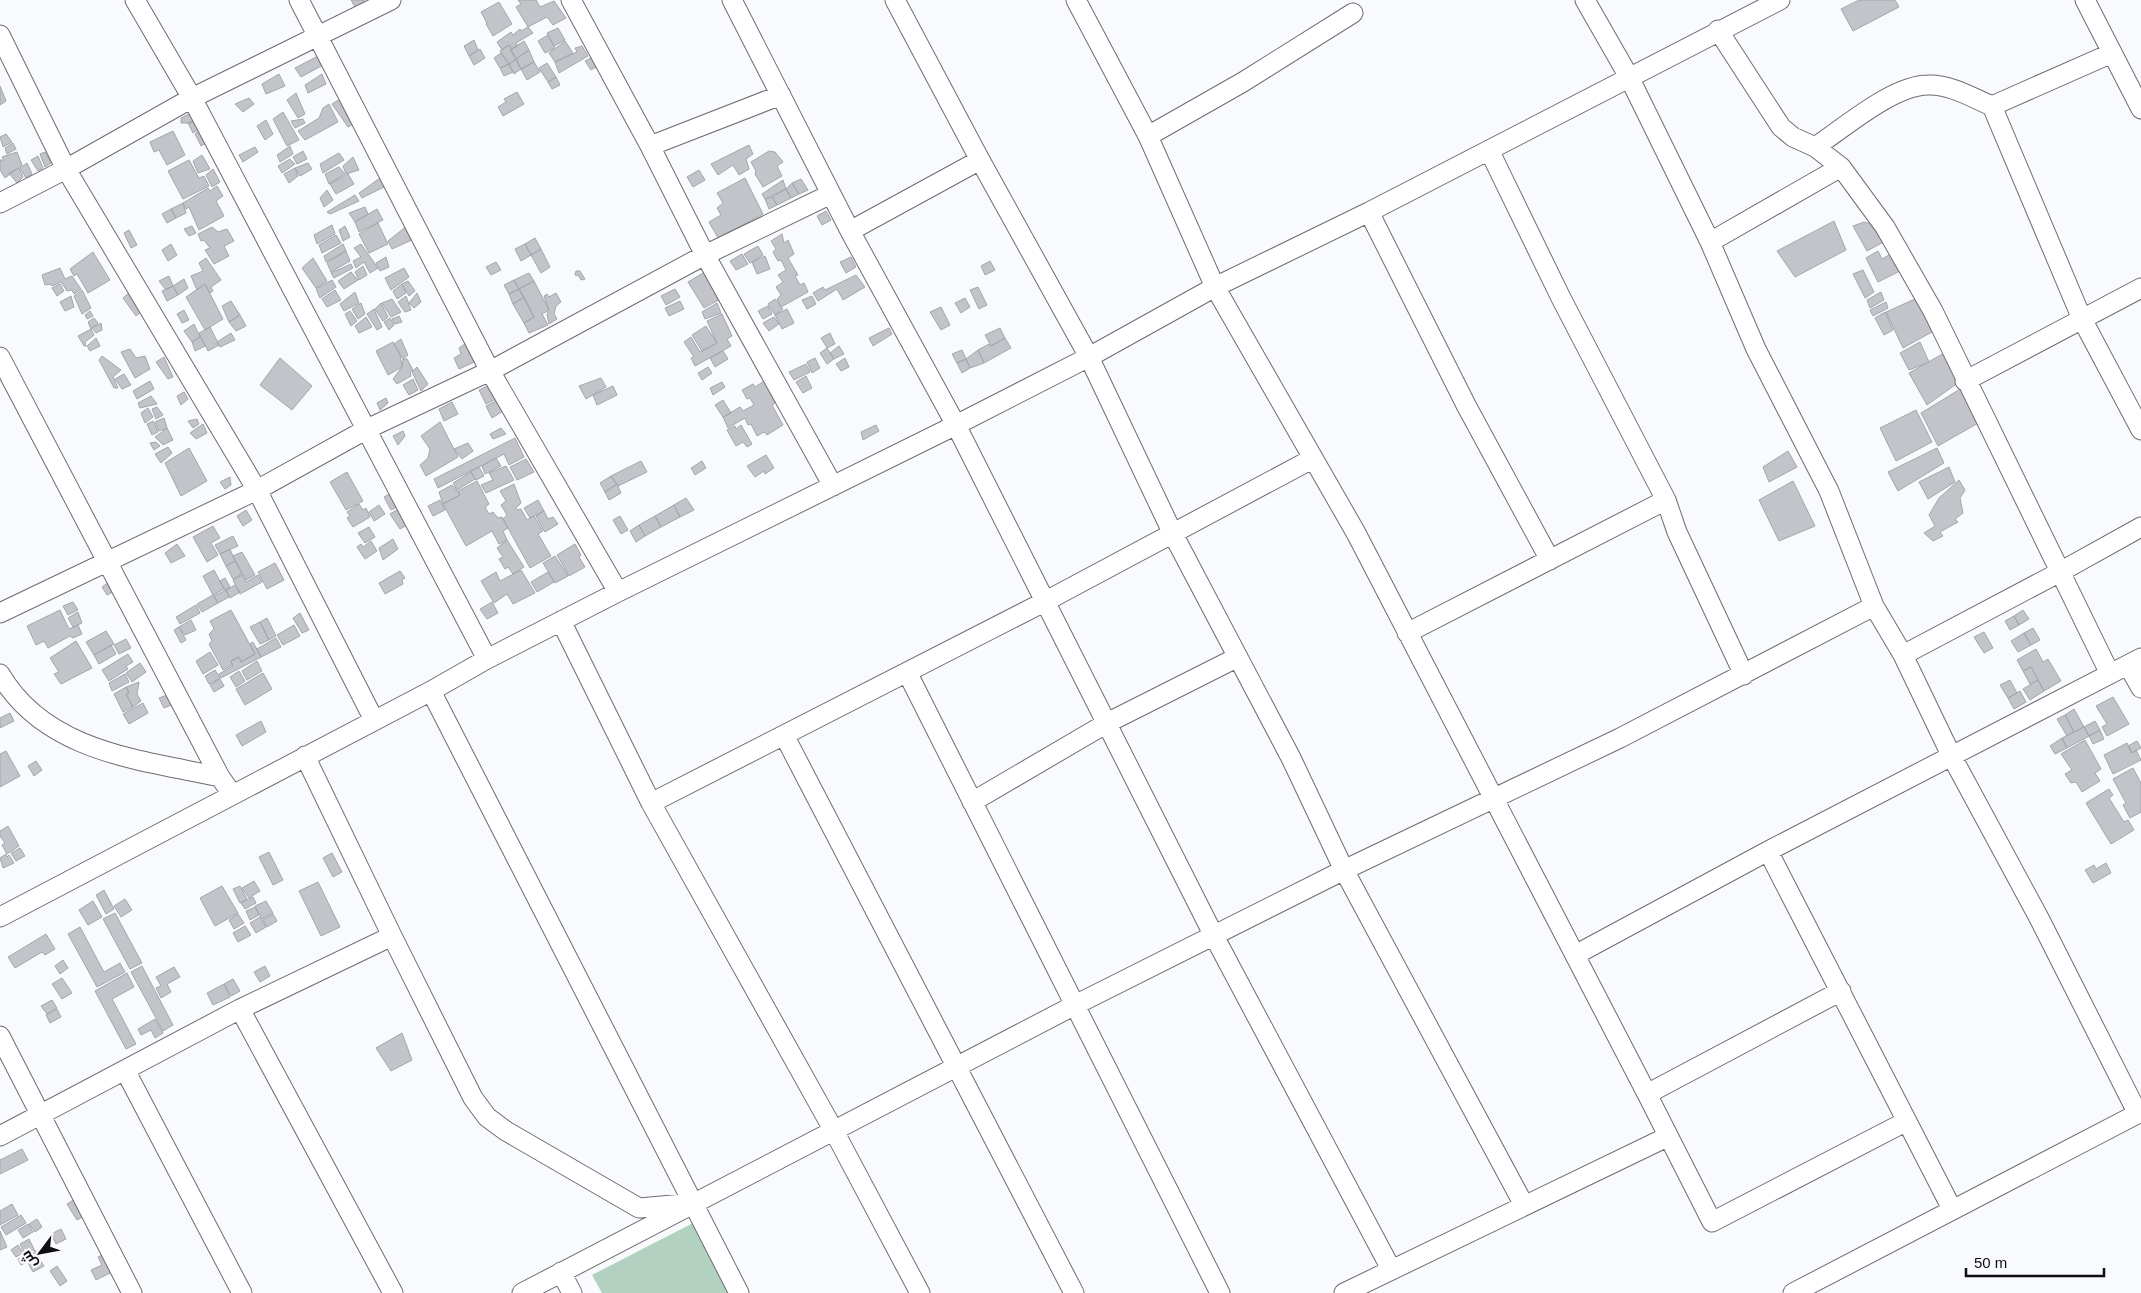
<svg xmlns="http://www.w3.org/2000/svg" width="2141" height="1293" viewBox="0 0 2141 1293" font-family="Arial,Cairo,sans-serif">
<rect width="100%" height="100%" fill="#f9fafe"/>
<path fill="#b2d1c1" d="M693 1223 729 1293H602L592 1275Z"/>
<path fill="#c2c4c9" stroke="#a5a6ab" d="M351 0H364L365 2 355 7Z
M518 0H536L540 7 554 1 566 18 553 25 547 17 528 27 516 7 521 4Z
M1859 0H1895L1899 7 1853 31 1841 9Z
M499 2 512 24 493 36 486 24 487 23 481 12Z
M528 27 533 33 516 43 518 46 512 49 509 45 502 50 497 42 511 32 513 35 520 29 521 31Z
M558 28 565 40 554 46 547 33Z
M548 35 555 48 545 53 538 41Z
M474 40 478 50 469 56 464 46Z
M524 41 529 50 516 59 510 50Z
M565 41 573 53 555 62 549 53Z
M509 45 516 59 509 64 500 51Z
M582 46 588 56 559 73 555 62 577 52 575 48Z
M480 49 485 58 474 65 469 56Z
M529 50 534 62 521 69 516 59Z
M501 53 509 64 500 68 494 58Z
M318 56 323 65 301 77 295 68Z
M595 56 601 64 591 70 585 61Z
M516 59 521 69 514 74 509 64Z
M534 62 540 72 527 80 521 69Z
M547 63 556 77 548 82 539 68Z
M509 64 513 72 504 76 500 68Z
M279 74 285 86 266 94 262 84Z
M322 74 326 84 308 93 305 85Z
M556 77 560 85 552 89 548 82Z
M0 86 6 101 0 105Z
M517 92 524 104 503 116 498 107 506 102 504 99Z
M296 93 305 114 298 118 287 100Z
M249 98 254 104 243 112 235 104Z
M340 99 355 123 348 127 332 104Z
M329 104 338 122 305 140 298 131 319 118 323 108Z
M195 111 197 119 191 123H181V118Z
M283 112 299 140 287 146 273 119Z
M197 119 201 128 193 133 188 123Z
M303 119 305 123 295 128 291 121Z
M266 120 273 134 265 140 257 126Z
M203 128 210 141 201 146 195 134Z
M173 131 185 155 167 165 159 150 154 152 150 142Z
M6 134 12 142 3 147 0 137Z
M13 143 16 149 7 154 5 148Z
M749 145 753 154 746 159 749 169 739 175 733 165 718 175 711 164Z
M290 146 293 154 280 162 277 155Z
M255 147 258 152 243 162 239 155Z
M303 151 307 159 297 164 293 157Z
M769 151 775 152 783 162 777 166 782 176 763 187 755 174 756 171 751 162Z
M17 152 22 165 5 178 0 170V160H4L2 157Z
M45 152 51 163 45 167 40 154Z
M339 153 344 160 323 173 320 164Z
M202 155 210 169 198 173 193 161Z
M38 156 43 168 38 171 31 160Z
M353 157 359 170 346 174 343 166Z
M290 159 295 164 282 173 278 166Z
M189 160 199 178 204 176 209 186 183 199 168 171Z
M27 163 32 174 26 178 20 168Z
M308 163 312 169 300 176 295 168Z
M339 167 345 174 329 184 325 174Z
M19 168 23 177 17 183 9 173Z
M295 168 298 176 289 183 284 174Z
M213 169 220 182 212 187 206 175Z
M699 170 705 180 693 187 687 177Z
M348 174 354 184 336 194 330 184Z
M380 178 386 186 362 198 359 193Z
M745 178 763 214 718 238 709 222 721 215 717 208 723 203 717 193Z
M801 179 808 190 799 194 792 183Z
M783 180 786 189 765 199 762 194Z
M792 183 799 194 791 198 786 189Z
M217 186 223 196 216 201 224 216 199 230 189 207 186 209 183 203 208 188 210 191Z
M786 189 791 198 777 205 772 197Z
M327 190 333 200 324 207 320 198Z
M355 195 359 201 330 214 327 212Z
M772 197 777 205 769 209 765 199Z
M183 203 186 213 176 218 171 209Z
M365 207 368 214 355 222 349 213Z
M171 209 176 218 167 223 162 214Z
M377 209 383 220 359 232 355 222Z
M826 211 831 220 822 225 817 216Z
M1834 221 1846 250 1795 277 1777 251Z
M1864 222 1877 226 1889 239 1867 251 1853 226Z
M378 223 388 244 369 253 359 234Z
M332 225 335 234 317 244 314 235Z
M408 225 414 239 392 249 388 241Z
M192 226 196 233 189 236 184 229Z
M345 226 350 237 343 241 339 230Z
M212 227 218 232 227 229 234 241 224 246 229 256 214 264 205 250 210 248 204 240 201 241 198 234Z
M129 230 137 245 131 248 124 233Z
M782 234 784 243 788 240 794 254 788 258 798 275 795 276 800 285 804 283 808 292 781 307 777 299 781 295 776 287 783 282 778 275 786 270 781 260 778 261 773 252 776 249 771 241Z
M336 235 341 243 322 253 319 245Z
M535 238 541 249 531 255 525 244Z
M171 244 177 255 168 261 162 250Z
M343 244 346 251 326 262 324 256Z
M361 244 378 268 370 273 364 262 356 268 353 261 361 257 354 248Z
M525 244 531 255 521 261 515 249Z
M758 246 763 255 750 263 744 254Z
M541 249 550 267 541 273 531 255Z
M346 251 350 261 331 272 327 263Z
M1878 251 1882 259 1894 252 1902 270 1878 282 1866 258Z
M93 252 110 280 88 293 77 274 74 276 70 269Z
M742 254 748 264 736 270 730 261Z
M765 256 770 269 757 274 752 262Z
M386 257 389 267 380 271 376 263Z
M851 257 856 267 846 273 840 262Z
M206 258 221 280 211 287 213 291 210 293 205 284 197 290 191 276 203 271 199 263Z
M313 258 327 281 316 288 302 268Z
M990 261 995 270 985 275 981 266Z
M496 262 501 270 491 275 486 267Z
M351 264 353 268 334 278 331 273Z
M363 266 367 275 359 280 355 272Z
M60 268 65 279 72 276 81 289 74 294 72 290 67 291 61 282 52 286 51 284 45 285 42 275Z
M404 268 409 277 391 290 385 278Z
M708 270 724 297 704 308 688 282Z
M1863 270 1874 292 1865 298 1853 274Z
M576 271H580L585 279 581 280 579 276 575 275Z
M351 272 358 280 344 289 338 281Z
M529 273 534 281 519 289 514 280Z
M856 275 865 287 843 300 837 289 818 301 813 293 823 287 825 290Z
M169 276 173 286 166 290 159 281Z
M184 279 188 288 178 295 173 286Z
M332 280 336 287 320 298 316 289Z
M514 280 519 289 509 294 504 285Z
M408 281 415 291 409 296 402 284Z
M534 281 549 310 542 314 548 325 529 333 524 323 534 317 519 289Z
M60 284 64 291 57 296 52 288Z
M205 284 223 319 205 330 186 297Z
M402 284 406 293 397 299 393 291Z
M173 286 178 295 167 301 162 291Z
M978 287 987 305 979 309 970 290Z
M519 289 524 297 513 304 509 294Z
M675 289 680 297 666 305 661 296Z
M82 290 91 308 82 314 74 296Z
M335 290 341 300 327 307 322 299Z
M131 291 142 311 136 316 123 298Z
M355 292 359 303 344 311 340 304Z
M1881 292 1884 300 1870 308 1867 300Z
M417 293 421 302 414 308 409 303Z
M556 293 561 302 556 306 554 314 557 319 549 324 547 314 549 310 544 296 547 294 549 297Z
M71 296 74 307 65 311 60 302Z
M406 296 411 310 405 312 398 302Z
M812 296 816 304 807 309 802 300Z
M524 297 534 317 524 323 513 304Z
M965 298 970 307 961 313 955 303Z
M1917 298 1932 332 1903 348 1886 312Z
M392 299 401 312 391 317 382 303Z
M775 299 783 309 775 315 768 304Z
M231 301 240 315 229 322 222 306Z
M680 301 684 309 669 316 665 308Z
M1886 302 1888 308 1873 316 1870 310Z
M361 303 365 314 358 319 352 309Z
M381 303 388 317 383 321 375 309Z
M717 303 721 313 705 319 702 312Z
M768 306 772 314 763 319 758 311Z
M941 307 950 325 941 330 930 312Z
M374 309 382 327 377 330 367 314Z
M787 309 794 323 782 329 775 315Z
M184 310 189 320 182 323 177 314Z
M90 311 93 316 87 319 85 315Z
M350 311 357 321 351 326 345 314Z
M1885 312 1893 330 1884 335 1875 318Z
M722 314 732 336 727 339 731 346 695 366 691 358 694 357 684 342 691 337 700 352 717 343 707 321Z
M240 315 246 326 236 331 229 322Z
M399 316 402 322 395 324 392 319Z
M366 317 372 327 359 333 355 326Z
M774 317 779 324 769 331 763 323Z
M94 318 98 323 91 329 88 322Z
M390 318 394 325 389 330 384 322Z
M101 323 102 330 96 333 92 328Z
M194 324 200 337 192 342 184 331Z
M706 326 717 343 702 351 692 335Z
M210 327 219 345 208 351 199 333Z
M889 328 892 334 873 346 869 338Z
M1000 328 1005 338 991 346 985 335Z
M91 329 94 335 85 342 86 346H84L78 336Z
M231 333 235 340 220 347 217 342Z
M830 333 835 344 827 348 821 338Z
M200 337 205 346 195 351 192 342Z
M96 338 100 346 90 351 87 346Z
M1005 338 1011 348 984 363 978 350 989 344 991 346Z
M401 339 408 355 403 359 394 344Z
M469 341 479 360 459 369 454 358 461 354 459 348Z
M393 342 400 355 402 367 388 375 376 351Z
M1920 342 1929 362 1909 370 1900 353Z
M839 346 844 354 834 359 830 353Z
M827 348 834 359 827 364 820 353Z
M130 349 136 358 145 356 150 369 135 378 121 352Z
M962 350 966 359 957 363 952 354Z
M978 350 984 363 970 368 966 359Z
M723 351 728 359 715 367 710 358Z
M1946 352 1959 382 1927 405 1909 373Z
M102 356 121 370 113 377 118 388H114L99 360Z
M164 357 173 377 168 379 156 362Z
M280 358 312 386 292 410 260 385Z
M815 358 820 368 812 373 807 362Z
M845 358 849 367 841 371 836 364Z
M403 359H407L413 370 410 372 411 376 397 384 393 379 402 367Z
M966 359 970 368 962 373 957 363Z
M806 364 810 372 794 380 789 372Z
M417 367 428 384 421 391 412 372Z
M708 367 712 373 702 380 698 373Z
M124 374 131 385 122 389 115 379Z
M806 376 812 388 803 393 796 382Z
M601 378 606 387 586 399 579 386Z
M413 379 418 390 409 395 403 385Z
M766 380 772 391 770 393 775 403 772 405 783 425 767 435 764 432 757 436 751 424 748 425 745 418 728 428 723 417 740 407 743 411 754 405 750 398 747 399 742 390 753 384 755 387Z
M150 381 154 389 137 399 133 391Z
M722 382 725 387 713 395 710 388Z
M489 385 496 399 486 404 479 390Z
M613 386 617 395 597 405 593 395Z
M1962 388 1980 422 1938 446 1921 413Z
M184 392 188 399 181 405 177 396Z
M151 396 157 404 140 408 138 403Z
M386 398 388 403 380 410 377 403Z
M498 400 503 411 492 418 486 406Z
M723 400 731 413 723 417 715 405Z
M452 402 458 414 444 421 439 409Z
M157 407 163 415 156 419 152 409Z
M148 408 153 417 145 423 141 413Z
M1916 410 1932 442 1896 461 1880 428Z
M164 418 167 428 159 431 155 422Z
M197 419 199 424 193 428 188 421Z
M153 421 158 432 152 435 147 424Z
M440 422 458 457 426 476 420 465 428 458 430 449 421 436Z
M203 424 207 433 196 439 190 433Z
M741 425 752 444 747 447 743 442 736 446 727 430 735 426 736 429Z
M876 425 879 431 863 440 861 432Z
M167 428 173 440 163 445 155 437Z
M501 428 506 434 493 439 490 434Z
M403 431 405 436 398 445 393 436Z
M515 438 524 457 509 465 504 454 438 488 434 479Z
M156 442 160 446 154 450 150 443Z
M468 443 473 451 462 459 454 449Z
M168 447 172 453 161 463 155 454Z
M189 448 207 481 181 496 165 463Z
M1937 448 1944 463 1898 491 1888 472Z
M1788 451 1797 467 1769 482 1763 467Z
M766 455 774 468 765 474 764 471 755 477 747 466Z
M496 458 501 466 485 474 482 466Z
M526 459 534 472 517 480 510 467Z
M641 461 647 472 618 486 611 476Z
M702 461 706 468 695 475 691 468Z
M506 466 514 480 486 493 481 485 493 480 489 473Z
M479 467 484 476 476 480 470 471Z
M1949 467 1955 482 1928 499 1919 482Z
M347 472 363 501 346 510 330 482Z
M471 472 475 479 457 490 453 483Z
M611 476 617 484 605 492 600 483Z
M230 477 231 485 225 489 220 482Z
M1959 480 1965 490 1960 498 1963 513 1955 519 1958 522 1940 532 1943 536 1933 541 1924 533 1935 526 1929 515 1939 498Z
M477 481 489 504 485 507 489 514 493 512 498 518 502 517 508 528 503 531 507 540 499 544 492 531 466 546 443 504 460 495 458 491Z
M1793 481 1815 526 1779 541 1759 500Z
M514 484 521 503 516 508 517 510 521 509 527 520 534 516 543 531 538 534 551 556 530 568 503 519 507 515 501 505 506 501 500 491Z
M617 484 621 493 609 500 605 492Z
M452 485 460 495 443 504 439 492Z
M391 493 399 506 391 510 384 497Z
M686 498 694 510 680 517 674 505Z
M440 500 445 510 433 516 428 506Z
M538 500 544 511 530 518 524 508Z
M359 504 363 510 366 508 370 517 353 527 347 518 350 516 347 512Z
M379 505 385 514 374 521 369 512Z
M674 505 680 517 661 527 655 516Z
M400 508 409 524 400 529 390 514Z
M246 510 252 520 243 526 237 516Z
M544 511 548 519 553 517 558 524 545 532 536 516Z
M620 516 628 530 621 534 613 520Z
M655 516 661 527 645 536 639 525Z
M639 525 645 536 636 542 630 531Z
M213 526 220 538 211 543 218 555 207 562 193 537Z
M369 527 375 537 365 543 358 533Z
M233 536 238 546 220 554 215 545Z
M393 539 398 549 383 560 379 548Z
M507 540 524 567 513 574 508 567 505 569 499 559 503 557 497 548Z
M371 541 377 551 365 559 357 547 361 544 363 547Z
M177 544 185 556 171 563 165 553Z
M575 544 581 555 579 557 585 567 569 576 557 555Z
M230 549 235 561 226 566 220 554Z
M242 552 255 575 246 580 233 556Z
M555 556 568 576 555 583 543 563Z
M235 561 242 574 233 579 226 566Z
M275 563 284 580 267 589 258 572Z
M214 570 224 589 213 595 203 576Z
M521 570 535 593 513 604 507 594 494 603 481 581 496 572 500 581Z
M400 571 405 578 402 580 403 584 385 594 379 583Z
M548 572 554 582 537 592 531 582Z
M242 575 246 582 258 575 262 582 240 594 233 580Z
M225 578 230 587 225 590 220 581Z
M109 582 113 592 107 595 102 587Z
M235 585 240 592 230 598 226 590Z
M226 590 229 597 218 603 214 596Z
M213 595 218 603 202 612 197 604Z
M73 602 78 610 68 615 63 606Z
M492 602 498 613 487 619 480 609Z
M196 605 200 613 180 624 176 617Z
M60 610 69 629 78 625 82 634 73 638 70 636 48 648 44 641 36 645 27 626Z
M231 610 255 654 241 662 239 657 231 661 232 665 223 670 209 644 212 641 209 634 214 629 210 621Z
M2023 610 2029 619 2019 625 2014 616Z
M78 612 82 623 73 627 68 618Z
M300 613 309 630 302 633 293 618Z
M2014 616 2019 625 2010 630 2005 621Z
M267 618 276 636 269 640 260 622Z
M191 620 196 630 185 635 179 627Z
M260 622 269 640 260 644 250 627Z
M294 625 300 636 283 645 277 635Z
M179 627 186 640 181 643 174 630Z
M2033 628 2040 640 2031 645 2024 633Z
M106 631 114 644 94 655 86 642Z
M1984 632 1993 648 1984 653 1974 637Z
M2024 633 2031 645 2018 652 2011 641Z
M276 638 281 647 261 657 257 649Z
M126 639 131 648 119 654 114 645Z
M76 641 92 668 61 684 54 674 59 672 50 658Z
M253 642 261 657 221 678 219 674 233 666 231 661 239 657 241 662 255 654 250 644Z
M111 645 116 654 99 664 94 655Z
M2036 649 2043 662 2048 659 2061 681 2044 691 2031 667 2023 671 2017 660Z
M210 652 218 665 203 674 196 661Z
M128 654 133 662 126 666 128 669 109 681 102 670Z
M257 661 262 671 247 680 242 671Z
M140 663 146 672 132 682 126 673Z
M2031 667 2038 680 2030 684 2023 671Z
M215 670 220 678 209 684 205 676Z
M239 671 245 681 236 687 230 677Z
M263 673 272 689 245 705 236 689Z
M125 674 129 682 112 691 109 683Z
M220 679 224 686 214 692 210 685Z
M2010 680 2017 693 2008 698 2000 685Z
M2038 680 2044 691 2030 700 2023 689Z
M139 682 137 694 141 701 133 707 126 694 129 693 126 687Z
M126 687 129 693 126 694 133 707 123 712 114 694Z
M2020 691 2026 702 2014 709 2008 698Z
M167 695 171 705 164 708 159 698Z
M2113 697 2129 724 2107 736 2102 727 2107 724 2096 706Z
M143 703 148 713 129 724 123 714Z
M2074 709 2084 727 2074 732 2065 715Z
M10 713 14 721 0 728V718Z
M2065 715 2074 732 2067 736 2057 719Z
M261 721 266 732 242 746 236 735Z
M2095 721 2100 730 2089 736 2084 727Z
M2084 727 2089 736 2067 748 2062 738Z
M2100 730 2104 739 2093 744 2089 736Z
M2062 738 2067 748 2055 754 2050 746Z
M2085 740 2101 769 2095 773 2100 781 2082 792 2076 782 2071 783 2065 774 2072 770 2061 754Z
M2137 741 2141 748 2132 753 2128 746Z
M2127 743 2132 753 2136 750 2141 760 2113 774 2104 755Z
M6 751 20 776 0 787V754Z
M36 761 42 770 34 776 28 766Z
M2133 768 2141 783V812L2130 818 2123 805 2126 803 2113 779Z
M2109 789 2113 795 2109 798 2124 822 2128 820 2134 830 2111 844 2086 803Z
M8 826 19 846 7 854 2 845 5 843 0 836V831Z
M20 848 25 856 16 861 11 853Z
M269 852 283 880 273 885 259 857Z
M332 853 342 872 333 877 323 858Z
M6 854 7 857 9 855 14 863 3 868 0 858Z
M2106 863 2111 873 2093 883 2085 870 2094 865 2096 869Z
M254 881 260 891 249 898 242 888Z
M318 882 340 927 321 936 299 891Z
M222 886 238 913 215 926 200 898Z
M240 886 247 899 240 903 233 889Z
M104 890 114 909 106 914 96 895Z
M253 897 256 903 245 909 241 903Z
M125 899 132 910 121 917 114 906Z
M93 901 102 917 88 925 79 910Z
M266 901 273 913 262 919 255 906Z
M255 907 259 915 250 920 246 911Z
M115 913 142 963 130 969 103 919Z
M238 914 244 923 234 929 229 920Z
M273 914 277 921 267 927 263 920Z
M260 917 266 927 256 933 250 923Z
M245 926 251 935 238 942 233 933Z
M80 927 104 972 120 963 125 972 97 987 68 934Z
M46 934 55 949 45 955 42 952 15 968 8 957Z
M63 960 68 968 60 974 55 966Z
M142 966 173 1025 163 1031 131 972Z
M265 966 270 976 260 982 254 972Z
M174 967 180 977 167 984 171 992 161 998 156 988 161 986 156 977Z
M127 973 134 987 112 999 136 1044 126 1049 95 991Z
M62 978 72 993 62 999 52 984Z
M233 979 240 991 231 996 224 984Z
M224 984 230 997 213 1005 207 993Z
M52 1000 57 1008 47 1014 41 1006Z
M57 1009 61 1017 50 1023 46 1015Z
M155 1019 163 1033 155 1038 151 1030 141 1035 138 1029Z
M402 1033 412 1060 391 1071 376 1048Z
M22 1149 28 1160 0 1174V1160Z
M78 1197 88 1214 77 1220 67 1204Z
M12 1204 18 1215 0 1225V1211Z
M21 1215 26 1223 6 1235 1 1227Z
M37 1219 42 1227 35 1232 29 1224Z
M28 1224 33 1232 23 1238 18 1230Z
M61 1229 66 1239 56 1244 51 1234Z
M0 1231 7 1247 0 1250Z
M29 1239 34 1249 25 1254 20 1244Z
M18 1245 23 1253 16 1257 11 1250Z
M35 1250 38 1256 21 1265 18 1259Z
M108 1252 116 1270 96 1280 91 1270 102 1265 98 1257Z
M38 1257 44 1266 33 1272 28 1263Z
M57 1266 67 1281 60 1286 50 1271Z"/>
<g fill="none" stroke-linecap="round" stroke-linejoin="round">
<g stroke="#6c6d72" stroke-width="21">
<path id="minor" d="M135 0 192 98 487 659
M299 0 490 371 618 592
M571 0 650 146 705 255 833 486
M732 0 850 231 956 425 1214 936 1391 1269
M895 0 980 160 1089 357 1173 534 1291 758 1344 870 1524 1205
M1076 0 1148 136 1215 287 1356 533 1647 1094 1712 1222 1907 1121
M1585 0 1629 77 1710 242 1756 349 1829 491 1874 606 1903 655 1951 755 2039 918 2138 1114
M2085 0 2141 109
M1718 30 1781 127 1793 137 1815 147 1841 167 1885 227 1933 311 2110 674
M0 35 66 169 257 490 374 720
M1992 106 2112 53
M1148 136 1243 82 1353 13
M650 146 781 95
M1815 147C1844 128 1893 85 1928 85 1950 84 1973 98 1992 106L2082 319 2141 430
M1489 150 1561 298 1666 500 1677 532 1744 675
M0 203 66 169 192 98 391 0
M1369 212 1466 405 1550 560
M850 231 980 160
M1710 242 1841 167
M0 357 220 777 232 794
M1965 381 2141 288
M0 613 257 490 367 429 490 371 705 255 831 194
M561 621 651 803 834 1131 920 1293
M1407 633 1666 500
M1903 655 2060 572 2141 527
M2128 665 2141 688
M907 672 1220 1293
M0 674C45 752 141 760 220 777
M431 691 739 1293
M784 735 1074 1293
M305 756 392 936 473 1098 487 1117 506 1131 639 1208 684 1204
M972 802 1107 723 1238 657
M651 803 1046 601 1312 459
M1768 851 1952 1209
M0 917 431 691 487 659 618 592 956 425 1089 357 1215 287 1369 212 1780 0
M1575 955 1768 851 2141 658
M240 1009 393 1293
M0 1036 132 1293
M125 1070 242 1293
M1647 1094 1841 991
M0 1136 240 1009 392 936
M561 1272 572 1293
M522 1293 1075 1005 1344 870 1620 738 1874 606
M1344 1293 1667 1137
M1793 1293 2141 1112"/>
</g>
<use href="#minor" stroke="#fff" stroke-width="19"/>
</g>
<g transform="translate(40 1253) rotate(238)" stroke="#f9fafe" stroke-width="4" paint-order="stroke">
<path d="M0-4L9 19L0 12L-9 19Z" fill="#0e0e10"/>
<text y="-8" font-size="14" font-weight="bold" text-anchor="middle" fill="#0e0e10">ش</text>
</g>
<path d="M1966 1268v8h138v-8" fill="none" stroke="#0e0e10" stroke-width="2.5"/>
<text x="1974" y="1268" font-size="15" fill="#0e0e10" stroke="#f9fafe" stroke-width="4" paint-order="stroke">50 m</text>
</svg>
